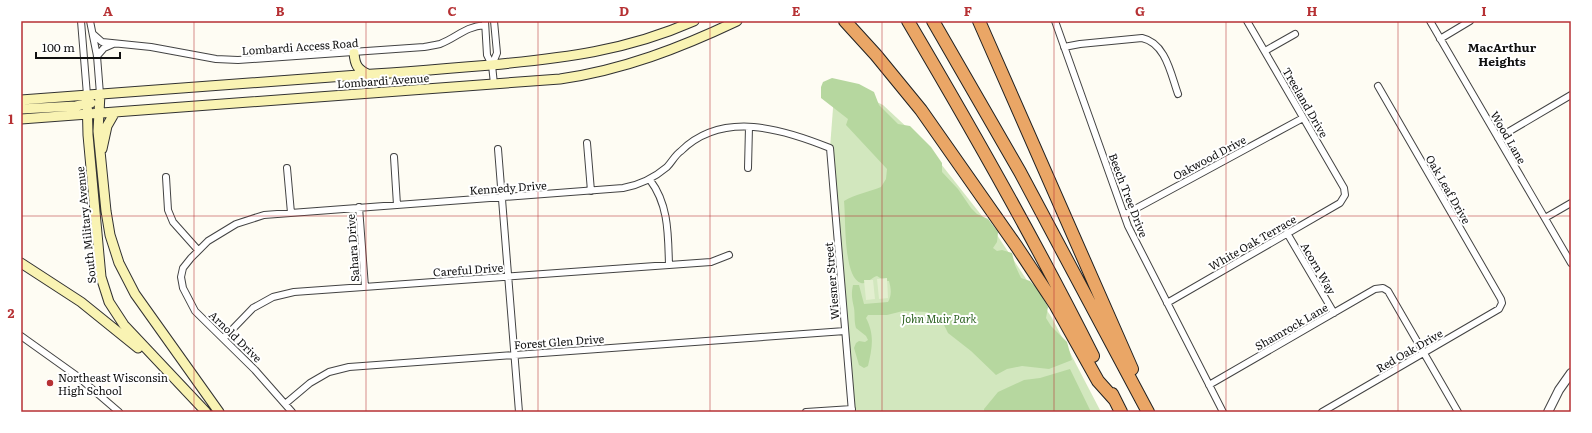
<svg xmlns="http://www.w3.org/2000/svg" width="1592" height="433" viewBox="0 0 1592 433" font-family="Literata,serif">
<rect width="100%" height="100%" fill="#fefcf3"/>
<path fill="#d2e7be" d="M835 82 883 105 926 145 997 235 1052 318 1101 412H852L830 148Z"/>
<path fill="#b6d79f" d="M832 78 859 84 874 92 879 105 898 124 910 126 931 147 942 163V172L958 189 971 208 977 214 988 219 998 232 997 242 993 248 997 251 1002 250 1012 253 1015 265 1021 278 1030 281 1039 291 1048 307 1046 318 1051 326 1067 342 1072 360 1049 369 1022 366 1007 369 996 375 971 351 948 333 944 325 943 317 931 318 928 312 903 311 887 315H868L866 318C875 335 872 349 868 366L864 368 859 365 854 348 856 343 859 341 865 342 868 340 866 336 856 328C854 321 855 314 854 308 852 299 851 294 853 285H859L864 304 888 302C892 295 891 288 889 281H885L877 276C872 277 866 285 861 283 843 278 846 218 844 201 856 194 869 192 881 187L886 179 887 169 846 125 848 119 821 98V87L823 82Z
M1070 369 1091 412H984V409L998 392 1024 380 1040 378Z"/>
<path fill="#e3efd0" d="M887 278 888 298 879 299 877 279Z
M864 280H873L875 299 866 300Z"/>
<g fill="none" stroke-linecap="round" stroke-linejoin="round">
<g stroke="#434343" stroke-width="8">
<path id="minor" d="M81 21 87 95
M90 21 97 56 100 94
M485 21 487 55 492 65 494 84
M1055 21 1128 226 1223 412
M1430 21 1571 263
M93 34 102 42 151 47 216 59 238 60 424 47C430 46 435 45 440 44 458 37 464 27 485 25
M1440 39 1470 21
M1064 47 1080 44 1142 38C1166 43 1171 75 1178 94
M1265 51 1295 34
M97 56 104 48 113 44
M492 65 497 53 494 21
M1498 138 1571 95
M587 143 591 191
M498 149 519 412
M394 157 397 205
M287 168 291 213
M748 168 749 127
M166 177 168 210 173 222 198 250
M650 180C669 205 668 235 669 265
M359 207 365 287
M1124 215 1303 118
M1545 218 1571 203
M1287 233 1334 313
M1167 303 1340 203 1345 195 1344 188 1247 21
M21 336 77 376 119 412
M224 338 253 308 273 297 294 292 711 262 729 255
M1209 385 1375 289 1383 288 1388 291 1458 412
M285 404 310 383 329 372 349 367 845 331
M292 412 255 370 195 311 183 288 181 277 183 268 191 258 208 241 236 224 264 215 623 188C640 185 654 178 667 167 672 162 675 155 681 151 723 110 783 129 830 148L852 412
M806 412 852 409
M1322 412 1499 309 1502 303 1501 299 1378 86"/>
</g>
<g stroke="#434343" stroke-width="10">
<path id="tertiary" d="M1548 412 1559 390 1571 373"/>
</g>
<g stroke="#323232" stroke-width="11">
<path id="secondary" d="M354 53C355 65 357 69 369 75
M100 94 98 131 106 211 110 235 119 263 135 294 219 412
M87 95 88 135 101 277 109 302 124 325 206 412
M21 100C129 92 237 84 345 76 394 73 443 69 491 65 564 58 626 51 694 21
M21 109 76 106 91 103
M21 119 560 79C623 70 680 48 737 21
M102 149 107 126 115 112
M21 263 81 302 138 348"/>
</g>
<g stroke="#212121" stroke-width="14">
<path id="motorway" d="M845 21 876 55 921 110 1017 247 1056 306 1098 381 1115 400
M908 21C973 131 1036 242 1093 356
M933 21 1020 172 1148 412
M979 21 1132 369
M1112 394 1121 412"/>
</g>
<use href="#minor" stroke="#fff" stroke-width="6"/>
<use href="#tertiary" stroke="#fff" stroke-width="8"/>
<use href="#secondary" stroke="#f9f3b3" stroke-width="9"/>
<use href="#motorway" stroke="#eaa666" stroke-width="12"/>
</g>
<path fill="none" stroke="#b63134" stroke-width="1" stroke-opacity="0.55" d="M194 21V412M366 21V412M538 21V412M710 21V412M882 21V412M1054 21V412M1226 21V412M1398 21V412M21 216H1571"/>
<circle fill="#b63134" stroke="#fff" stroke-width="1.5" cx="50" cy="383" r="4"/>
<g text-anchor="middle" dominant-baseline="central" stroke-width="4" stroke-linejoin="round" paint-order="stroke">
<g font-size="11" fill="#101010" stroke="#fff">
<text transform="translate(300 46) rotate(-4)">Lombardi Access Road</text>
<text transform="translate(383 80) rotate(-4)">Lombardi Avenue</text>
<text transform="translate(1306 102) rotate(60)">Treeland Drive</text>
<text transform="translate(1509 137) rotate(60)">Wood Lane</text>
<text transform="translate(1209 157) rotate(-28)">Oakwood Drive</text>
<text transform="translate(508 187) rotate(-4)">Kennedy Drive</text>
<text transform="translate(1449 189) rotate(60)">Oak Leaf Drive</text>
<text transform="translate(1129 195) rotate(69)">Beech Tree Drive</text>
<text transform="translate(85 225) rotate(-96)">South Military Avenue</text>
<text transform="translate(1252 242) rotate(-30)">White Oak Terrace</text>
<text transform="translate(352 248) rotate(-94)">Sahara Drive</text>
<text transform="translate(1319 268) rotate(60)">Acorn Way</text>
<text transform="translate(468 269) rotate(-4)">Careful Drive</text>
<text transform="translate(831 281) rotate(-95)">Wiesner Street</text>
<text transform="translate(1291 326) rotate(-30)">Shamrock Lane</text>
<text transform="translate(236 336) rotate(44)">Arnold Drive</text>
<text transform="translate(559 341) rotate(-4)">Forest Glen Drive</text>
<text transform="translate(1409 350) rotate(-30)">Red Oak Drive</text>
</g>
<g font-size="11" font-style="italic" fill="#2f6424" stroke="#fff">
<text x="939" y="318">John Muir Park</text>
</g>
<g font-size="11" fill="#101010" stroke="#fff" text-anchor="start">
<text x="58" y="377">Northeast Wisconsin<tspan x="58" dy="13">High School</tspan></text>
</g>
<g font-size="12" font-weight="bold" fill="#101010" stroke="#fff">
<text x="1502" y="47">MacArthur<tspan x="1502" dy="14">Heights</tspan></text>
</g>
</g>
<rect width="1592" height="433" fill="none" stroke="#ffffff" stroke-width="44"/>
<path d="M36 52v6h84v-6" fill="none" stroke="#101010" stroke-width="2"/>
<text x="42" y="52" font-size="12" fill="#101010" stroke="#ffffff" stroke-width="3" paint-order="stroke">100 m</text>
<rect x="22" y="22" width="1548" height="389" fill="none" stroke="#b63134" stroke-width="1.5"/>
<g font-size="13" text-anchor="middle" font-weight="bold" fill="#b63134">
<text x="108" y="16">A</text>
<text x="280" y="16">B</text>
<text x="452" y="16">C</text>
<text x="624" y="16">D</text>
<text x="796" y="16">E</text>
<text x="968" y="16">F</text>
<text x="1140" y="16">G</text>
<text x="1312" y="16">H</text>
<text x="1484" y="16">I</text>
<text x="11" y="124">1</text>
<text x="11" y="318">2</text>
</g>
</svg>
